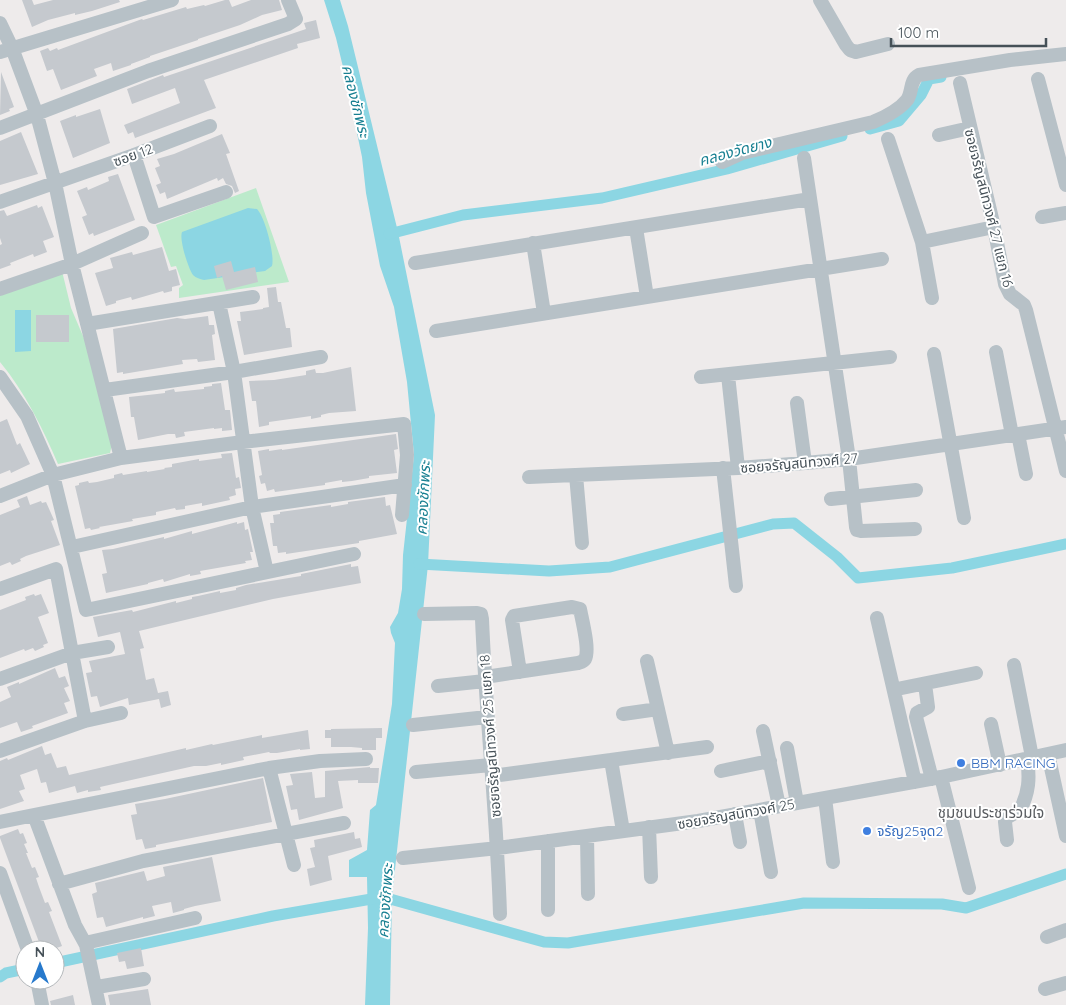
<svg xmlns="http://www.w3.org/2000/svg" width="1066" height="1005" viewBox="0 0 1066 1005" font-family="Quicksand,'Noto Sans Thai',sans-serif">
<rect width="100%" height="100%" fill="#eeebeb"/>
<path fill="#bceacb" d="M256 188 289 282 179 298V288L183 285 176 266 171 267 156 225Z
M62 271 71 308 86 343 112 444 110 453 58 464C43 429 25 392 0 362V293Z"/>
<path fill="#8cd6e3" d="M324 0H340L348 26 398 232 435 415 428 565 392 897 390 1005H365L368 928 367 877H349V860L367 850 370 810 376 805 392 704 395 643 391 633 390 627 398 613 402 589 403 555 414 455 407 382 394 307 380 266 366 193 362 157 343 67 336 38Z
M248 208 257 209C265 217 275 255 272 266L265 271 204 280C200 279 196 278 193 275 188 268 179 239 182 232Z
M15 310H31V351L15 352Z"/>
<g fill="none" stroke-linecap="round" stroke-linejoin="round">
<path stroke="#8cd6e3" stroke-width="11" d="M870 129 899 121 921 95 929 79 941 77
M389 234 463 215 602 198 727 169 842 136
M419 564 549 571 610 567 773 524 794 523 837 557 858 578 952 568 1066 544
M55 963 273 916 383 897 544 942 568 943 804 903 942 904 966 908 1066 874
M0 977 6 973 25 969"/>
</g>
<path fill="#c5c9ce" d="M22 0H32L34 5 53 0H119L120 2 92 11 75 15V13L48 20 32 27Z
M225 0H229L232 7 251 0H279L282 10 262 15 240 25 198 39V40L150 56V57L131 64V65L113 71 111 63 94 69 97 76 61 90 53 69 47 71 40 51 48 48 50 51 57 48 58 50 142 19 143 20 186 7 187 9 204 5 205 6Z
M316 20 320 38 297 44 298 48 204 80 216 108 135 138 133 132 128 134 124 125 180 103 175 88 132 104 127 89 163 75 164 77 306 29 304 23Z
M1 72 14 107 9 109 10 111 0 115Z
M100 109 110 143 73 158 60 121 76 115V117Z
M21 132 38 174 0 185V141Z
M222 134 230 153 226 154 239 191 235 193 232 186 226 184 223 178 218 181 217 178 167 199 165 192 160 194 156 185 161 183 155 168 160 166 157 159 174 154Z
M118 174 135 220 94 236 93 233 89 235 82 217 87 215 77 191 87 187 88 190 109 181 108 177Z
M37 205 38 208 42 206 54 237 43 241 47 252 34 257 33 254 10 263 11 265 0 269V245L2 244 0 238V211L4 210 7 216Z
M162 247 169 271 176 269 180 285 172 287V291L164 293 163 291 132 300 131 297 116 301V303L106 306 95 273 113 268 110 258 132 252 133 255Z
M231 261 234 272 255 267 258 282 226 290 222 276 217 278 214 266Z
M276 287 278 302H281L286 328H290L292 347 244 355 237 321H241L240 312 263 309V308L269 307 267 288Z
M36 315H69V342H36Z
M208 316 209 325H214L215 334 212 335 215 360 198 362 197 359 182 360 183 364 123 374V372L117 373 113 329 177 318 185 319Z
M351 367 356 411 329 413 321 415V417L311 419V416L269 422V425L259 427 256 401H252L249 381 274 380 306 375V371L315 369 316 373H323Z
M221 383 225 410H230L232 430 222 431V428L214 429V428L184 432 185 436 176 438 175 434H168L138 440 134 417H131L129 397 157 394 165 393V391L174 389 175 392 204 389V387L212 386V384Z
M7 419 17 445 20 443 30 464 11 473 10 470 0 474V422Z
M396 434 398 449 394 450 397 473 369 476V478L352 481 342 482V480L325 483V485L275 492 274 489 267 491 265 483 261 484 259 476 262 475 258 451 269 449V451L282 449V450Z
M232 453 236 478 239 477 241 488 235 489 236 495 229 497 230 500 202 506V503L185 506V509L176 510 175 508 156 512V515L132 519 133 521 99 527 100 528 91 530 90 528 85 529 75 486 79 485V483L88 481 89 483 97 482 114 478V475L122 473 123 475 147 471V472L165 469 164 468 172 467V464L199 459V461L222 458 221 454Z
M27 496 30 505 41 501 42 503 46 502 54 520 51 521 60 545 26 556 20 559 21 561 12 565 10 562 0 566V515L20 507 17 500Z
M385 497 386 506 390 505 397 534 359 541V543L286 554V552L278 553 277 546H273L270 523H274L273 515 280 514V512L331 505V507L348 504V502Z
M237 522V524L244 522 245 530 248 529 253 552H250L252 560 245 561 246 563 200 571 201 574 190 576V574L164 582 163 579 148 583V584L106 593 102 574 107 573 102 550 113 549 164 537V539L192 531V534Z
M351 564V567L358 566 361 583 273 599 139 631 144 648 140 649 146 680 154 678 158 693 168 691 171 705 161 708 159 699 129 705 128 698 100 707 97 696 91 697 86 673 92 672 89 661 125 654 120 632 98 637 93 617 132 610 133 612 176 601V603L192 599V597L198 596 220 591V593L236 590V588L246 585 301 576V574Z
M34 594 35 596 41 594 49 613 38 617 48 643 43 645 44 647 35 651 33 648 25 651 24 649 0 658V610L26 600 25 597Z
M55 668 59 678 65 676 69 686 64 688 70 701 64 703 68 713 32 726 33 728 21 732 17 722 0 728V702L11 697 7 687 19 682V684Z
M382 728V738H376V750H362V748L351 747H331V738H325V730H331V729Z
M308 730 310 749 300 750V749L277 753H270L269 752 243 757 244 760 221 765V763L206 766H194L100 787 101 790 88 792V790L77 793 75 786 49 793 46 782 41 783 37 769 20 775 25 789 19 791 24 801 0 809V761L7 758 8 760 42 746 45 755 51 753 57 768 66 766 69 775 186 748V750L212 744 213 745 262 735V738Z
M370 767V768H379L378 783H358V780L338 781 343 808 299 820 297 809 291 810 286 786 293 785 290 774 312 772 315 798 325 797V771Z
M263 778 272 822 156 845V847L145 849 142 839 136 840 131 815 137 814 135 804 165 799Z
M18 829 20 834 23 833 27 843 24 844 28 853H26L32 868 35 867 39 877 36 878 39 887 45 903 48 902 52 911 49 912 62 946 51 950H42L0 838V836Z
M354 832 355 839 360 838 362 847 328 856 332 880 310 886 307 869 315 867 310 848 315 847 314 840Z
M212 857 221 901 195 906 184 909V910L173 913 171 902 152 906 155 916 143 919V917L106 927 103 917 97 918 92 894 97 892 95 883 144 871 147 881 165 876 163 867Z
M141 948 144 966 127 969 125 961 119 962 117 953Z
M148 989 151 1005H110L108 995Z
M73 995 75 1005H51L50 1001Z"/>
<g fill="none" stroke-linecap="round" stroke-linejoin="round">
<path stroke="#b7c1c7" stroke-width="14" d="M820 0 846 45 850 50 856 52 888 44
M0 23 12 48 37 115 55 183 72 264 121 458
M0 52 172 0
M1038 79 1066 185
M960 83 994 227 1005 284 1010 294 1024 305 1026 310 1066 471
M0 128 148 71 288 24 296 19 288 0
M939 135 970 128
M888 139 922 242 932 298
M134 155 154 217 226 192
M804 158 849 459 856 527 857 530 861 531 915 529
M722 162 742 153 873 122C885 117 899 110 907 100 913 92 909 80 919 75L1010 60 1066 54
M0 202 134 155 210 126
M1042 217 1066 213
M636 228 647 297
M922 242 994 227
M533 243 544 313
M415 263 810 199
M0 289 72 264 142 233
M219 303 234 372 252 507 267 572
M87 324 253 297
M436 331 882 259
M996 352 1012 435
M934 354 964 518
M728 375 738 468
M0 377 27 416 53 475 86 610 354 554
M701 377 890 357
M105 390 234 372 321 357
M797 403 805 463
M1018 434 1026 474
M723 468 736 586
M576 475 582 543
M529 477 738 468 805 463 849 459 1066 427
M0 496 53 475 121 458 243 442 404 424 407 455 402 515
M831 499 916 490
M72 547 252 507 405 485
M0 589 56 569 85 721
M424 614 477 613 481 614 482 619C486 717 497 816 500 914
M877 618 915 782
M647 661 668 753
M1014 665 1032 757
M485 677 578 663C581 662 583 662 585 659 590 650 582 620 580 609L572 607 514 616 512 620 520 672
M0 679 72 653 108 647
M925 684 928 707 917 713 916 717 932 779
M438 686 485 681
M897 689 976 673
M623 714 658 709
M991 724 1000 765
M413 725 487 717
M763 731 779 806
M787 748 797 803
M0 751 85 721 121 713
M1048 754 1066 836
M611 760 623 831
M269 768 294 865
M721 771 770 761
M416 772 491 765
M492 776 707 747
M941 777 969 888
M825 798 833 862
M760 810 771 872
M735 814 740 842
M34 815 75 925 86 945 99 1005
M0 822 269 768 320 761 366 759
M649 827 651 877
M587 836 588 894
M1007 840 1005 822 1006 818 1020 810C1029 793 1030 778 1027 759
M548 841V910
M403 858 498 848 698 821 941 777 1066 750
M0 873 28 950
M59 884 143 861 344 823
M1047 937 1066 930
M85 943 195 918
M37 980 42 1005
M97 987 144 979
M1045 989 1066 983"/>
</g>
<g fill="#3f7fe0" stroke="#fff" stroke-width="2">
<circle cx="961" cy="763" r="5"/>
<circle cx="867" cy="831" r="5"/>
</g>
<g text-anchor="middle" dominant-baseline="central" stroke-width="4" stroke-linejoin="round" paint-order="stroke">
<g font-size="14" fill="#455057" stroke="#fff">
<text transform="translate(133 155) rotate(-20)">ซอย 12</text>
<text transform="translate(989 208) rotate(76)">ซอยจรัญสนิทวงศ์ 27 แยก 16</text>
<text transform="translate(799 463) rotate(-5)">ซอยจรัญสนิทวงศ์ 27</text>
<text transform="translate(490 736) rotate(-94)">ซอยจรัญสนิทวงศ์ 25 แยก 18</text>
<text transform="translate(736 814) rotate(-10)">ซอยจรัญสนิทวงศ์ 25</text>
</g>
<g font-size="14" fill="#366cbe" stroke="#fff" text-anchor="start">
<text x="971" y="763">BBM RACING</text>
<text x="877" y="831">จรัญ25จุด2</text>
</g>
<g font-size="15" font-style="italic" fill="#177f91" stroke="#fff">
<text transform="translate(356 101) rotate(76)">คลองชักพระ</text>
<text transform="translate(735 151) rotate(-15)">คลองวัดยาง</text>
<text transform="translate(423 498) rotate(-87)">คลองชักพระ</text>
<text transform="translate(385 901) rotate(-86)">คลองชักพระ</text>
</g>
<g font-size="15" fill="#595c60" stroke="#fff">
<text x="991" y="812">ชุมชนประชาร่วมใจ</text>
</g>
</g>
<g transform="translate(40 965)"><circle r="24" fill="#ffffff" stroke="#b5b9bc"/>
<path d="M0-4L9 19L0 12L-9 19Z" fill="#2779cc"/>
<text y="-8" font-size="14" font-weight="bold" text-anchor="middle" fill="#455057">N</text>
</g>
<path d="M891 38v8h155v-8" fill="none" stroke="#455057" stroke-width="2.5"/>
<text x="898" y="38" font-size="15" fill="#455057" stroke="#ffffff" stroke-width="4" paint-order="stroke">100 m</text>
</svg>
